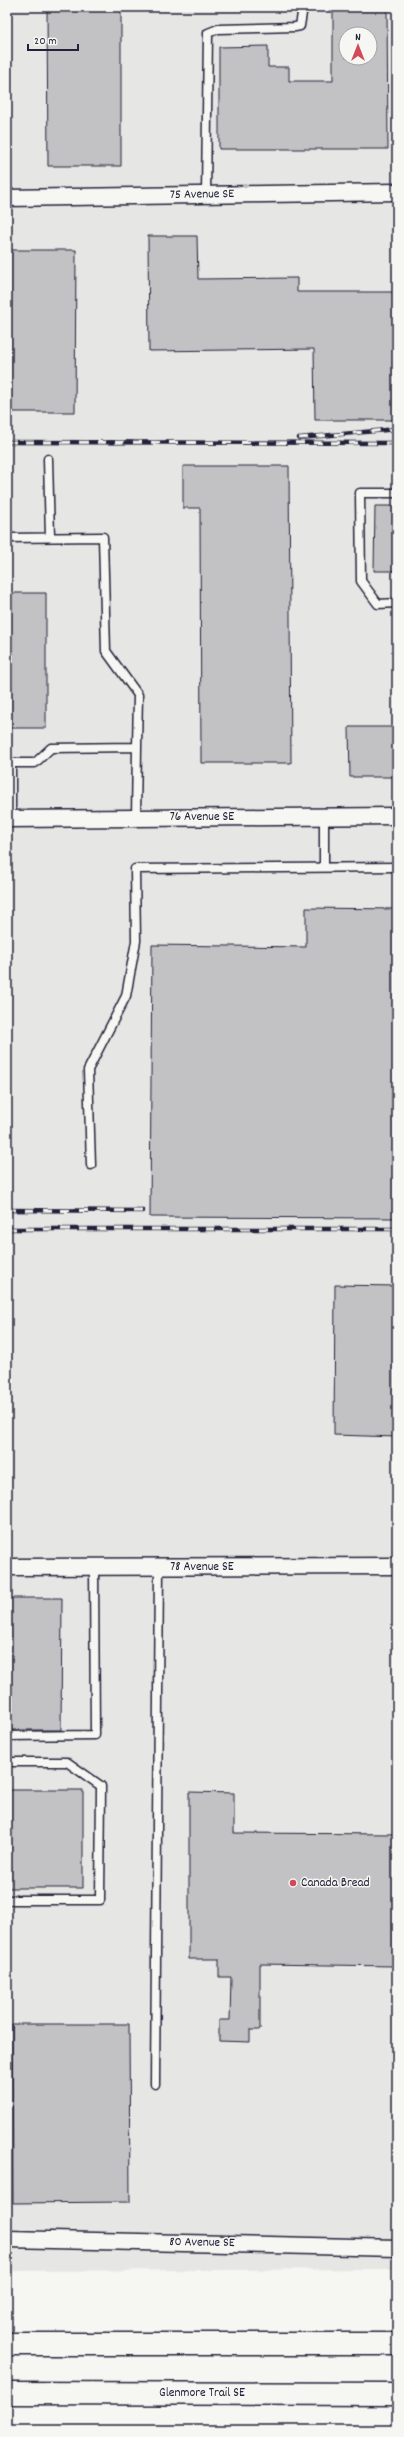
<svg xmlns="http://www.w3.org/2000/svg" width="404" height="2437" viewBox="0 0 404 2437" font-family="Dekko,sans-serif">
<rect width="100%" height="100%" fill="#f6f6f2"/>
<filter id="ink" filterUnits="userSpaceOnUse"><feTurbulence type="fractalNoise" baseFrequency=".025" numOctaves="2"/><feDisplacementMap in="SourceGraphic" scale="8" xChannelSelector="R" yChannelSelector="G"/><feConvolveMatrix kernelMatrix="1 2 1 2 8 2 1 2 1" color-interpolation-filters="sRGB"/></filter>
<g filter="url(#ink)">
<path fill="#e6e6e4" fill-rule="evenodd" d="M7 7H397V2269L7 2271ZM346 34H370V58H346Z"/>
<path fill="#c2c2c4" stroke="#22223b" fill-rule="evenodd" d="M47 7H121V166H48Z
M333 7H387L388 149H219V47L268 46V67H289V81H333ZM346 34H370V58H346Z
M148 236H197L198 279 297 278V292H397V420H315L314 349 149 351Z
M7 250H76L75 412H7Z
M183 466H289L291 763H201L200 508H183Z
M375 506H397V571H374Z
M7 593H46V728H7Z
M349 727H397V777H350Z
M306 908 397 909V1218L150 1217 152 945 306 947Z
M335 1285 397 1286V1437L334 1435Z
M7 1598H62L61 1730H7Z
M7 1790H83V1888H7Z
M189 1792 234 1793V1833L397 1834V1933H394V1966L260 1964V2030H250V2042L219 2041V2020H230L231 1977H219V1959H189Z
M12 2024H129L130 2202 13 2203Z"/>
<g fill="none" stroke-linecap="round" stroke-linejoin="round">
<g stroke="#22223b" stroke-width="11">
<path id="lane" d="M206 195 208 33 218 29 295 27 300 26 303 7
M48 459 50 537
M397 493H360L361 581 378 604 397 603
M7 538 103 537 106 651 138 695 137 747
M7 763H11V819
M11 763H35L51 748 137 747 136 818
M324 867V817
M91 1165 88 1070 126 996 136 941 135 869 397 867
M7 1736 95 1735 94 1567
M7 1762H67L101 1786 100 1900H7
M155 2084 159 1567"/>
</g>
<g stroke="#22223b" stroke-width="19">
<path id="street" d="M7 198 397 192
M7 819 397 816
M7 1567 397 1566
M7 2239 397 2248"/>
</g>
<g stroke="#22223b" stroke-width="25">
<path id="primary" d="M7 2344H397
M7 2393 397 2394"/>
</g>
<path stroke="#22223b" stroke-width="2.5" stroke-dasharray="1 3" stroke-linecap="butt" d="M86 2430 122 2428 128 2430"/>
<use href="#lane" stroke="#f6f6f2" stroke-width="8"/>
<use href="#street" stroke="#f6f6f2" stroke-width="16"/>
<use href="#primary" stroke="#f6f6f2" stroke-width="22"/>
<g stroke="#22223b" stroke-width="4.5">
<path id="rail" d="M299 438 397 429
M7 442 397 443
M7 1210 143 1211
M7 1229H397"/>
</g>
<use href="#rail" stroke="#f6f6f2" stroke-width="3" stroke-dasharray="9" stroke-linecap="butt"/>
</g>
</g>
<circle fill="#d1495b" stroke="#f6f6f2" stroke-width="1.5" cx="293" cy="1883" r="4"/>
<g text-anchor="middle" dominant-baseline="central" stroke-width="3" stroke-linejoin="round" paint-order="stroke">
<g font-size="13" fill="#22223b" stroke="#f6f6f2">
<text transform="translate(202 195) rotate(-1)">75 Avenue SE</text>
<text x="202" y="817">76 Avenue SE</text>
<text x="202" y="1567">78 Avenue SE</text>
<text transform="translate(202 2243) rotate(1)">80 Avenue SE</text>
<text x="202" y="2393">Glenmore Trail SE</text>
</g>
<g font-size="13" fill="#22223b" stroke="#f6f6f2" text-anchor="start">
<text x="301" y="1883">Canada Bread</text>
</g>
</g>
<rect width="404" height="2437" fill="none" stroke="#f6f6f2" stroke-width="24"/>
<rect x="12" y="12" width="380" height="2413" fill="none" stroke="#22223b" stroke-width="1.5" filter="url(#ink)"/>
<g transform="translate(358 46)"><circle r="19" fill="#f6f6f2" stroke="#a1a1a9"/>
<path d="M0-3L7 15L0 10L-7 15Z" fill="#d1495b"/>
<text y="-6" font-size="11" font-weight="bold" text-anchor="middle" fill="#22223b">N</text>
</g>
<path d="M28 44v6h50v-6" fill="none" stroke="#22223b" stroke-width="2"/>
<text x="34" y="44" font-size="12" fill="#22223b" stroke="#f6f6f2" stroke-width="3" paint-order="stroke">20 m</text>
</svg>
